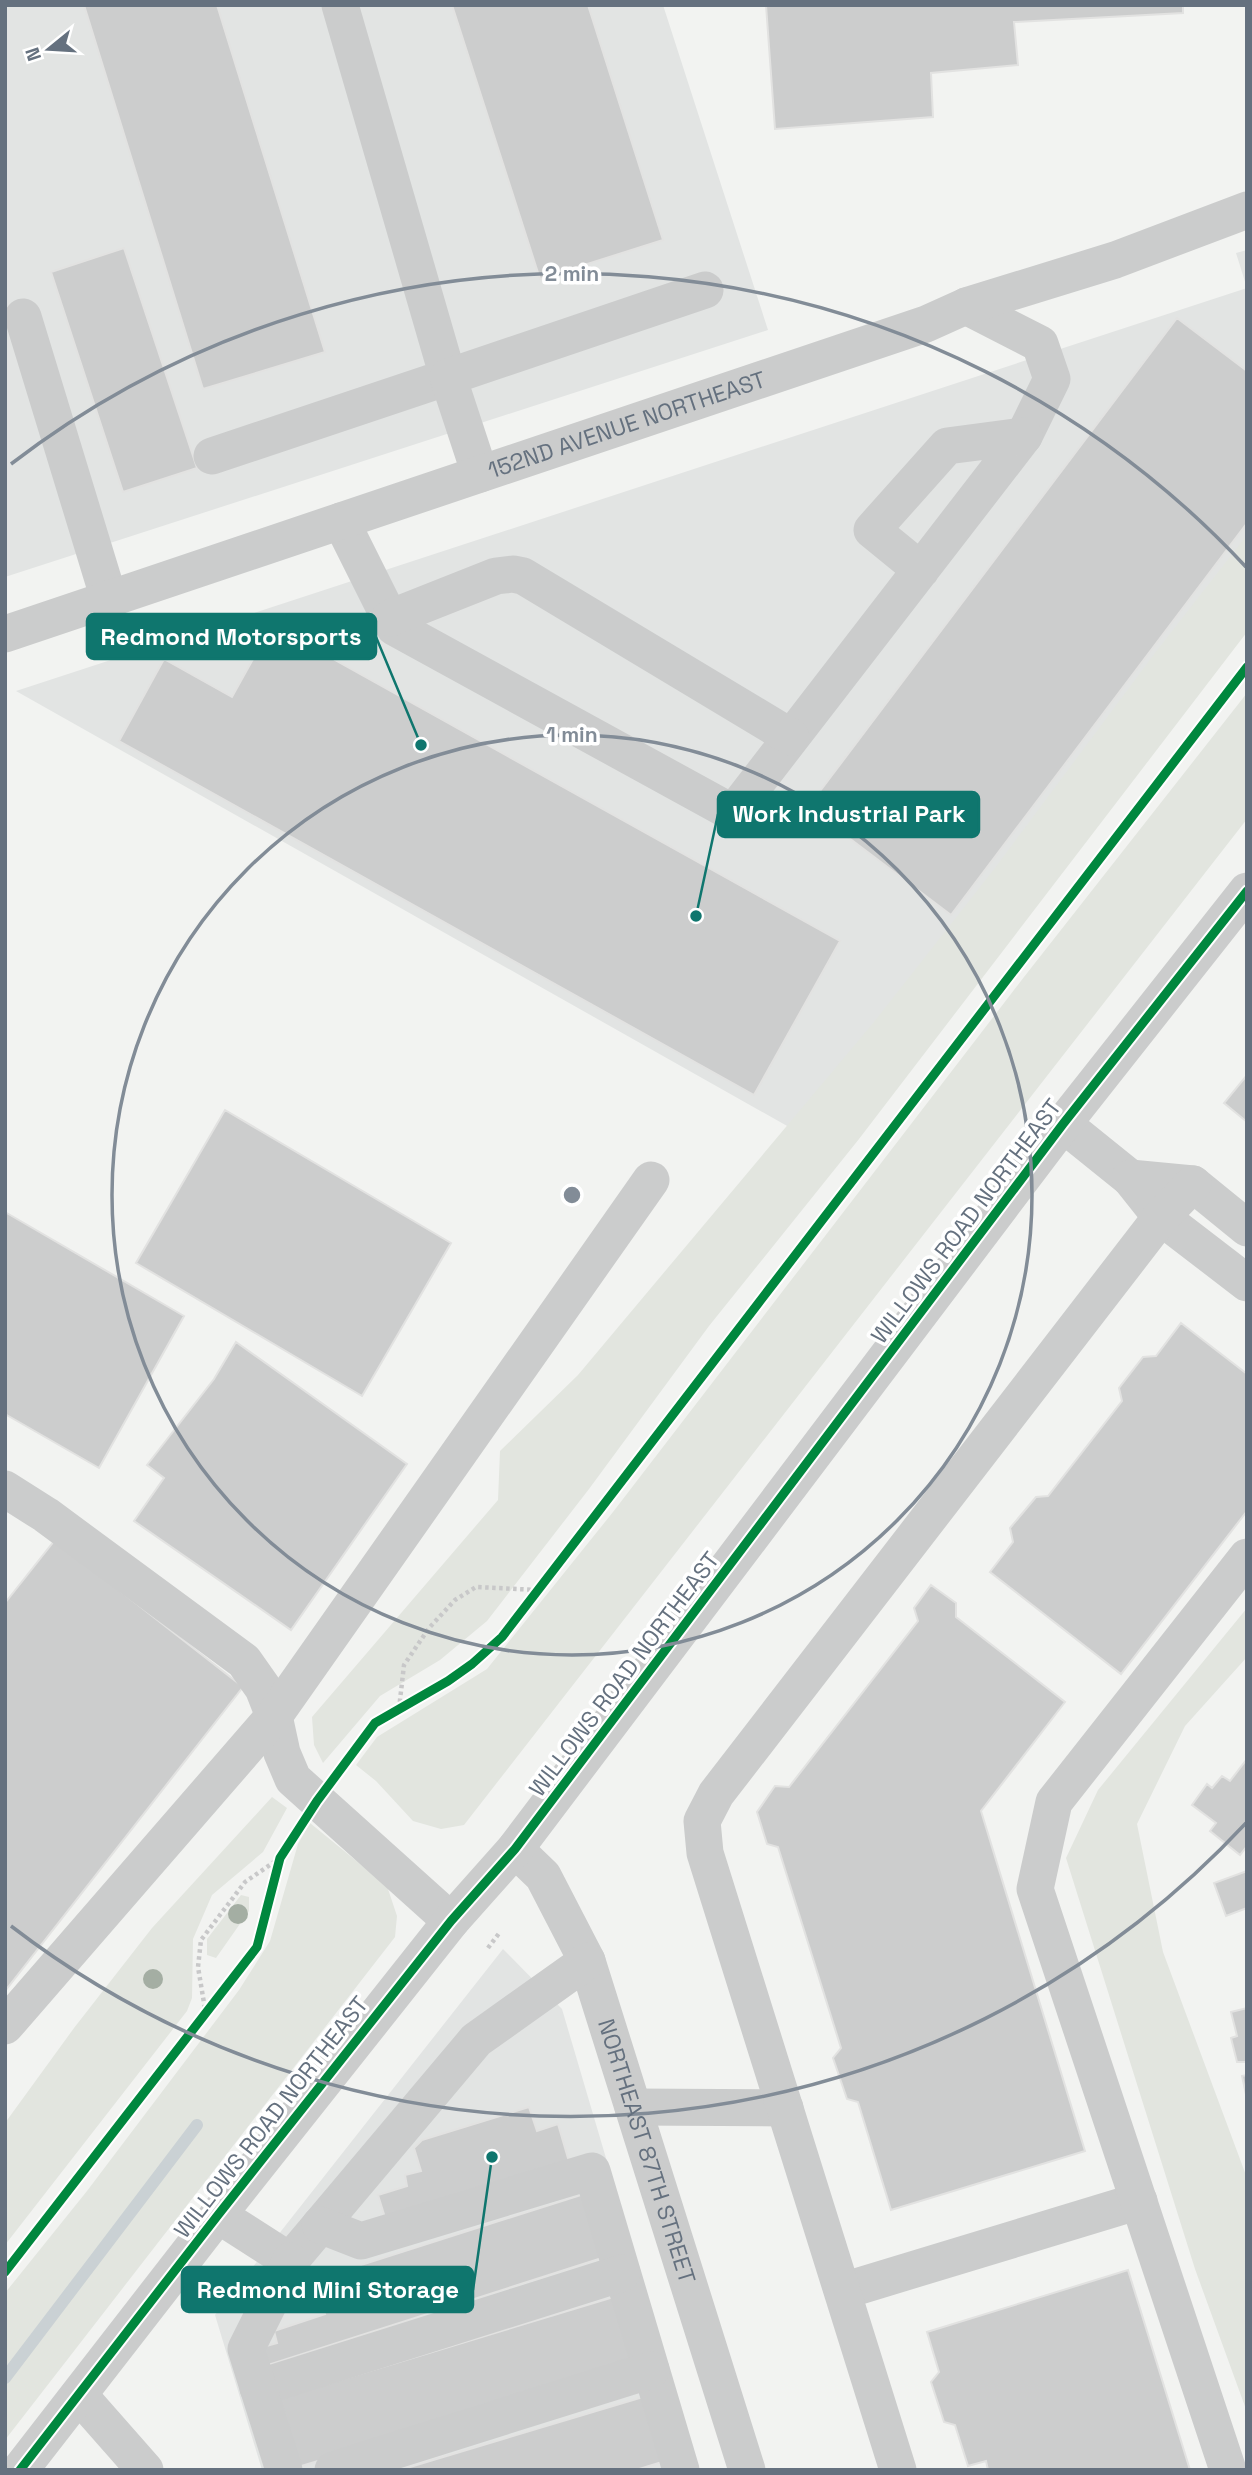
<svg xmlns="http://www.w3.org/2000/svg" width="1252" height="2475" viewBox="0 0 1252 2475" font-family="'Space Grotesk',sans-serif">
<rect width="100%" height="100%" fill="#f2f3f1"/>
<path fill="#e2e4e3" d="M5 5H663L768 330 5 577Z
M1247 250V288L1236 253Z
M1247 288V557L812 1140 16 691Z
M503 1949 562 2009 698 2470H262L215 2315Z"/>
<path fill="#e2e5df" d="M1247 535V632L859 1139 709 1326 589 1489 487 1621 440 1660 380 1696 323 1763 314 1745 312 1717 498 1500 500 1451 578 1375 874 1022 995 868 1155 653Z
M1247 693V819L464 1825 441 1829 413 1821 376 1781 356 1765 377 1737 487 1669 613 1512 1024 977Z
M1247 1608V1657L1185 1726 1137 1824 1163 1952 1247 2178V2412L1195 2269 1066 1858 1098 1790Z
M272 1797 287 1808 263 1852 212 1895 193 1939 192 1998 187 2011 5 2245V2123L74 2028 152 1928Z
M310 1823 387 1886 397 1916 395 1937 5 2440V2293L87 2191 239 1990 270 1941 298 1844Z
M241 1895 249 1897V1911L216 1958 207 1955V1939Z"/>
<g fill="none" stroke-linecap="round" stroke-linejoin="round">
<path stroke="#cad1d4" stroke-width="12" d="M5 2378 197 2125"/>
</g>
<path fill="#cccdcd" stroke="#e2e2e1" stroke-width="2" d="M84 5H217L325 352 203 389Z
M452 5H588L663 240 540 279Z
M766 5H1183V13L1014 22 1018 65 931 73 933 117 775 129Z
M124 248 197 468 123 492 51 272Z
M1177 318 1247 371V523L951 915 808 807Z
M272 625 840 941 754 1095 119 741 164 659 232 697Z
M1247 1075V1122L1224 1103Z
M225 1110 451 1243 362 1396 136 1263Z
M5 1212 184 1316 99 1468 5 1414Z
M1181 1323 1247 1374V1511L1121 1674 990 1572 1013 1542 1010 1528 1036 1497 1048 1496 1122 1401 1119 1388 1143 1357 1156 1356Z
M236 1342 407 1464 291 1630 134 1521 164 1478 147 1465 214 1379Z
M55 1540 243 1687 5 1991V1603Z
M931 1585 956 1603V1617L1065 1702 981 1811 1085 2151 891 2210 858 2102 847 2099 833 2058 841 2048 778 1847 767 1844 757 1812 775 1786 789 1787 918 1621 914 1608Z
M1247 1759V1846L1240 1855 1210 1831 1216 1823 1192 1805 1207 1784 1212 1788 1222 1776 1230 1781Z
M1247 1871V1908L1226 1916 1214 1883Z
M1247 2008V2062H1237L1231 2038 1237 2036 1231 2012Z
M1247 2075V2099L1242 2076Z
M529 2107 537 2131 558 2124 570 2165 387 2224 378 2195 407 2186 405 2175 421 2171 414 2148 422 2140Z
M584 2194 605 2257 265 2366 259 2348 277 2343 274 2331 325 2314 314 2280Z
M1128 2270 1190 2470H988L986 2461 968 2466 955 2425 944 2422 931 2382 939 2372 927 2332Z
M617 2296 638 2365 298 2467 277 2399Z
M643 2397 662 2462 636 2470H400Z"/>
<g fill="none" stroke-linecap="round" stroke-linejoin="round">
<path stroke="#c8c8c9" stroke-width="4.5" stroke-dasharray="3.5 3.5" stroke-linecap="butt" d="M399 1709 404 1665 429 1628 455 1600 476 1587 538 1590
M488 1948 500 1932
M206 2015 198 1967 201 1940 245 1882 280 1858"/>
<g stroke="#cbcccc" stroke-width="37">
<path d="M966 306 1040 344 1052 379 1024 436"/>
<path d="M23 317 109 599"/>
<path d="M212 456 448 377 340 5"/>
<path d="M480 474 448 377 705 290"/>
<path d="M341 521 394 627 733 813 1024 436 947 446 872 530 921 570"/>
<path d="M390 618 496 576 513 574 523 576 791 737"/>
<path id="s1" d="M5 634 926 324 966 306 1115 260 1247 210"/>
<path d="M1063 1124 1130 1178"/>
<path d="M1247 1228 1193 1184 1130 1178 1161 1217 1247 1283"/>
<path d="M5 1489 46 1515 244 1661 263 1688 274 1716 282 1753 293 1779 451 1921"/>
<path id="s2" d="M515 1849 543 1876 587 1961 747 2470"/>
<path d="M5 2026 274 1716 651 1180"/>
<path d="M633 2107 785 2108"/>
<path d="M218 2215 290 2261 476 2040 587 1961"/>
<path d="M320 2225 361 2241 592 2171 681 2470"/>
<path d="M843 2291 1139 2201"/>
<path d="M258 2388 622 2273"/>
<path d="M79 2395 145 2470"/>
<path d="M20 2470 218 2215 451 1921 515 1849 1063 1124 1247 891"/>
<path d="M284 2470 246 2349 290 2261"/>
<path d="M333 2470 651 2370"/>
<path d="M898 2470 705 1853 702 1821 716 1794 1161 1217 1193 1184"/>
<path d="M1228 2470 1035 1889 1054 1802 1247 1557"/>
</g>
<g stroke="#fff" stroke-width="13">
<path id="cycleway" d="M5 2272 257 1947 280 1858 317 1801 375 1723 448 1681 472 1664 502 1637 1247 667
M20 2470 218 2215 451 1921 515 1849 1063 1124 1247 891"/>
</g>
<use href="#cycleway" stroke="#00873e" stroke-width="9"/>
</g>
<g fill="#a4aea3">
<circle cx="238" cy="1914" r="10"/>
<circle cx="153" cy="1979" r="10"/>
</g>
<g fill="none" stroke="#828c97" stroke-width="3.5">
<circle cx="572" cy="1195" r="460"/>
<path d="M1246 1823A921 921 0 0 1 11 1926M11 464A921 921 0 0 1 1246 567"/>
</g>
<g text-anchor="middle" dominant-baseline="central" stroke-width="7" stroke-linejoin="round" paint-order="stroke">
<g font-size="23" fill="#65717f" stroke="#fff">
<text stroke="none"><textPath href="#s1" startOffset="656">152ND AVENUE NORTHEAST</textPath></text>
<text transform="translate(966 1221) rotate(-53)">WILLOWS ROAD NORTHEAST</text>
<text transform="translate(624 1674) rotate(-53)">WILLOWS ROAD NORTHEAST</text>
<text transform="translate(271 2117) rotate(-52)">WILLOWS ROAD NORTHEAST</text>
<text stroke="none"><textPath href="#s2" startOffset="334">NORTHEAST 87TH STREET</textPath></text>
</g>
</g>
<circle cx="572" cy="1195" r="10" fill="#828c97" stroke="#fff" stroke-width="3.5"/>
<g font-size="21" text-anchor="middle" font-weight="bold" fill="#828c97" stroke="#fff" stroke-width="7" stroke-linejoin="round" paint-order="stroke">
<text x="572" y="281">2 min</text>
<text x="572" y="742">1 min</text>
</g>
<path fill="none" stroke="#0f766e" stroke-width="2.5" d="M421 745L376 637M696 916L718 814M492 2157L473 2290"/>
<g fill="#0f766e" stroke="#fff" stroke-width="2.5">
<circle cx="421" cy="745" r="7"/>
<circle cx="696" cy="916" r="7"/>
<circle cx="492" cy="2157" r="7"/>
</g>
<g fill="#0f766e" stroke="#0f766e" stroke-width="2.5">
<rect x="87" y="614" width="289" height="45" rx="7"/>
<rect x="718" y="792" width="261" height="45" rx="7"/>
<rect x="182" y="2267" width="291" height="45" rx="7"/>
</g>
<g font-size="24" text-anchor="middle" font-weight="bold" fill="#fff">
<text x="231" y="645">Redmond Motorsports</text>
<text x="849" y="822">Work Industrial Park</text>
<text x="328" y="2298">Redmond Mini Storage</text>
</g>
<rect width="1252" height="2475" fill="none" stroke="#65717f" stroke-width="14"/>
<g transform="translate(49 49) rotate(252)" stroke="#ffffff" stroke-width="5" paint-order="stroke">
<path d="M0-5L12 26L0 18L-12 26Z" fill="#65717f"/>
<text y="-10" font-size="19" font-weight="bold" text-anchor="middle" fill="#65717f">N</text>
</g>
</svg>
